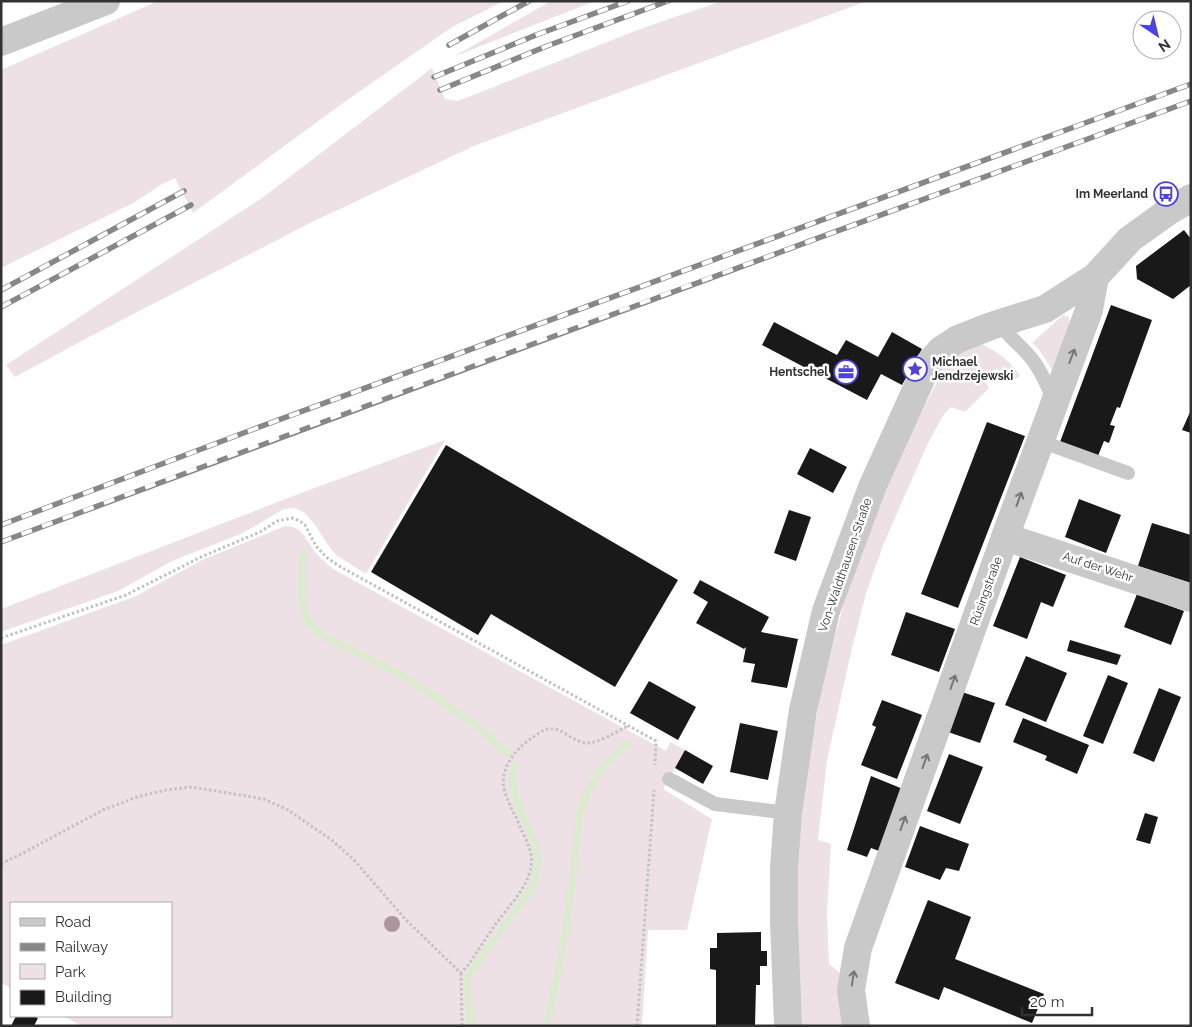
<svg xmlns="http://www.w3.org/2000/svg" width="1192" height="1027" viewBox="0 0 1192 1027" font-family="Raleway,sans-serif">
<rect width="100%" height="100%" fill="#fff"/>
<path fill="#ede1e6" d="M158 1H504L452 27 343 103 193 213 175 178 162 184 135 202 1 268V70Z
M551 1H595L453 57Z
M722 1H867L476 145 312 222 87 338 15 377 6 365 262 198 432 68 445 99 458 101 640 29Z
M1063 315 1069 317 1070 323 1053 371 1038 348 1032 343Z
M979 343C995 350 1010 360 1020 376L1012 381 1006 372 1001 374 997 369 982 376 989 388 965 412 951 407 944 414 927 445 884 543 866 593 852 648 827 760 818 840 831 844 827 914 829 964 840 973 842 1026H802C798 968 794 910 798 852 808 722 840 592 892 472 908 437 926 404 943 370L951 358Z
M445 440 366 574 336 555 326 542 316 526 305 513 295 508 284 509 243 533 172 561 118 591 1 632V609L301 493Z
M285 526C304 526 305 540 316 553 321 559 328 564 333 569L666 751 670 742 685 750 663 789 712 819 687 930H648L642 1026H82L63 1016H171V903H11V988L1 983V645L136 596 202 560Z"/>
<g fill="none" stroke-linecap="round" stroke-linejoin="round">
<path stroke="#dcebcf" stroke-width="7" d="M303 554 301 598 307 619 320 635 407 678 473 723 508 754
M470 1026 467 977 531 889C535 878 539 866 537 854 532 828 503 789 515 765
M547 1026 566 929 580 813C590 779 602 766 628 743"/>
</g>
<path fill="#191919" d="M1184 230 1191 239V285L1173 299 1137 279 1136 266Z
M1111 305 1152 320 1120 408 1117 407 1110 425 1115 426 1109 443 1104 441 1098 456 1060 442Z
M774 322 837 355 846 340 878 357 892 332 922 349 902 385 881 374 867 400 762 345Z
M1191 410V433L1182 430Z
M987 422 1025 436 958 608 921 594Z
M446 445 678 580 615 687 491 614 478 635 371 572Z
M810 448 847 467 833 493 797 474Z
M1079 499 1121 515 1106 553 1065 537Z
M789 510 811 517 796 561 774 553Z
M1152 523 1191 535V583L1138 566Z
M1020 557 1066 575 1053 607 1041 602 1027 639 993 626Z
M700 580 769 617 761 632 798 639 787 688 751 682 755 664 743 662 746 647 744 649 696 623 708 602 693 593Z
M1137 594 1184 611 1171 645 1124 627Z
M906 612 955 629 939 672 891 655Z
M1070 640 1121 655 1117 665 1067 651Z
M1026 656 1067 673 1046 722 1005 705Z
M1108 675 1128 683 1103 744 1083 736Z
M649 681 696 707 678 740 630 713Z
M1159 688 1181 697 1154 762 1133 753Z
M962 692 995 703 980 743 948 732Z
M882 700 922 715 897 779 861 765 876 727 872 725Z
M1023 718 1089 745 1077 774 1045 760 1047 756 1013 742Z
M740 723 778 731 768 780 730 772Z
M685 750 713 766 703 784 675 768Z
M949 754 983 767 960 824 927 811Z
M871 776 903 789 879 851 871 848 867 857 847 850Z
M1145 813 1158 817 1150 844 1136 840Z
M920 826 969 844 959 871 946 868 940 880 905 867Z
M928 900 971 917 955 959 1044 994 1032 1023 944 987 939 1000 895 983Z
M761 932V951H767V966H760V985H756L755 1026H716V970L710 969V948H717V933Z
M16 1016H33L38 1018 34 1026H11Z"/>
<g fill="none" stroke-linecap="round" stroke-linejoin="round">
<path stroke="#c2c2c2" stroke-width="3" stroke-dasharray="2.5 2.5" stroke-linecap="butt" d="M1 638 126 595 201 557 260 532 277 521 292 518 300 521 305 525 316 546 326 557 339 566 656 741 655 765
M1 864 23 853 103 810 137 797 166 790 192 787 264 799 288 810 333 841 354 860 407 921 461 973 469 964C478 951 486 938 495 925 507 908 527 889 531 867 533 854 528 843 522 831 517 818 509 805 505 792 497 766 520 744 541 732 558 721 569 741 586 743 597 744 618 731 628 726
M461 973 462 1026
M637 1026 654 790"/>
<path stroke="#c9c9c9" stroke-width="14" d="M1000 323C1009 339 1024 347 1034 362 1043 374 1048 388 1054 401
M1040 441 1128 473
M669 779 715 804 788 813"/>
<path stroke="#c9c9c9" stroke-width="28" d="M1 42 106 1
M1005 537 1191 598
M788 1026 784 921V867L788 813 803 710 826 611 873 485 927 366 941 350 958 339 991 326 1045 309 1095 277
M856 1026 851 990 858 948 1005 537 1089 310 1095 277 1130 239 1169 211 1191 198"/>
<g stroke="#878787" stroke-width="5.5">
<path id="rail" d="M449 45 529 1
M434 77 536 35 628 1
M440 90 547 46 668 1
M1 290 184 191
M1 307 191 205
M1 525 254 429 1191 84
M1 542C397 392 794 247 1191 101"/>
</g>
<use href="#rail" stroke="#fff" stroke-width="4" stroke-dasharray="11" stroke-linecap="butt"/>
</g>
<circle fill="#ae969e" cx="392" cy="924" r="8"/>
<defs><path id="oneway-shaft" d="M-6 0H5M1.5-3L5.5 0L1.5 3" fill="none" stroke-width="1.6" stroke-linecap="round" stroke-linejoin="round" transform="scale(1.25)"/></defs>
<g stroke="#767676">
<use href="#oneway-shaft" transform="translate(1072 356) rotate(-69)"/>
<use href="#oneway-shaft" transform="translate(1019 499) rotate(-70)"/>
<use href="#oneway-shaft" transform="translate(953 682) rotate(-70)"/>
<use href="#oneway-shaft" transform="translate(925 761) rotate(-70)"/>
<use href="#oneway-shaft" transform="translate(903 823) rotate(-70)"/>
<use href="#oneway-shaft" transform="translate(853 978) rotate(-81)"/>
</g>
<defs>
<g id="bus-ring" transform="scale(1.25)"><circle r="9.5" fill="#fff" stroke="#4d42da" stroke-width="1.5"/><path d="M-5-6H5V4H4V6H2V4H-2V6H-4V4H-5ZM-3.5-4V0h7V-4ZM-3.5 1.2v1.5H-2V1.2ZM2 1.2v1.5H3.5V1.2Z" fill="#4d42da"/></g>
<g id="sight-ring" transform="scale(1.25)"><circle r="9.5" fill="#fff" stroke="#4d42da" stroke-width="1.5"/><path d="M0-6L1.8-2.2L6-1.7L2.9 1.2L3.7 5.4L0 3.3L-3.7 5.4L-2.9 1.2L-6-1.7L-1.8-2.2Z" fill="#4d42da"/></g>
<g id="office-ring" transform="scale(1.25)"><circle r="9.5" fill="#fff" stroke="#4d42da" stroke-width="1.5"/><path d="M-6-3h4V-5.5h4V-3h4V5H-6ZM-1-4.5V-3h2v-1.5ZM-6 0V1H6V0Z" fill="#4d42da"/></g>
</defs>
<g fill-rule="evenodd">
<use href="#bus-ring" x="1166" y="194"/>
<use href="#sight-ring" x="915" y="369"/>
<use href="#office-ring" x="846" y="372"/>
</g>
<g text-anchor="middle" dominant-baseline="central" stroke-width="5" stroke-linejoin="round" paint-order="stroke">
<g font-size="12" font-weight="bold" fill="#323232" stroke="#fff" text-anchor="end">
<text x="1148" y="194">Im Meerland</text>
<text x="932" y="362" text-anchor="start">Michael<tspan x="932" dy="14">Jendrzejewski</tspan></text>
<text x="828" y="372">Hentschel</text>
</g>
<g font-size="12" fill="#323232" stroke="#fff">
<text transform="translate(845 565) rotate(-71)">Von-Waldthausen-Straße</text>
<text transform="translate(1098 567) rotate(18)">Auf der Wehr</text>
<text transform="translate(986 591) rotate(-70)">Rüsingstraße</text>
</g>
</g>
<rect width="1192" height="1027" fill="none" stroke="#323232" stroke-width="5"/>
<rect x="10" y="902" width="162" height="115" fill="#ffffff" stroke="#adadad"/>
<rect x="20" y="918" width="25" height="8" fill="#c9c9c9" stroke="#adadad"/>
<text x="55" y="927" font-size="15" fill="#323232">Road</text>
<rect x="20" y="943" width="25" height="8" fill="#878787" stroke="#adadad"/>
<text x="55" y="952" font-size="15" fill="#323232">Railway</text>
<rect x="20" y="964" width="25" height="15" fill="#ede1e6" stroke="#adadad"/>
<text x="55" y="977" font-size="15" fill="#323232">Park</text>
<rect x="20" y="990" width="25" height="15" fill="#191919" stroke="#adadad"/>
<text x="55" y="1002" font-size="15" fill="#323232">Building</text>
<g transform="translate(1157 35) rotate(145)"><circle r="24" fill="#ffffff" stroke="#adadad"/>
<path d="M0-4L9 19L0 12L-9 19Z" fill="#4d42da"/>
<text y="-8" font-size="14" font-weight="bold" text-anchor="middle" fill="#323232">N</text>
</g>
<path d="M1022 1007v8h70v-8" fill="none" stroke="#323232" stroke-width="2.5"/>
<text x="1030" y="1007" font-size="15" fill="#323232" stroke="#ffffff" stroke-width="4" paint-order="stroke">20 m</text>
</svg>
